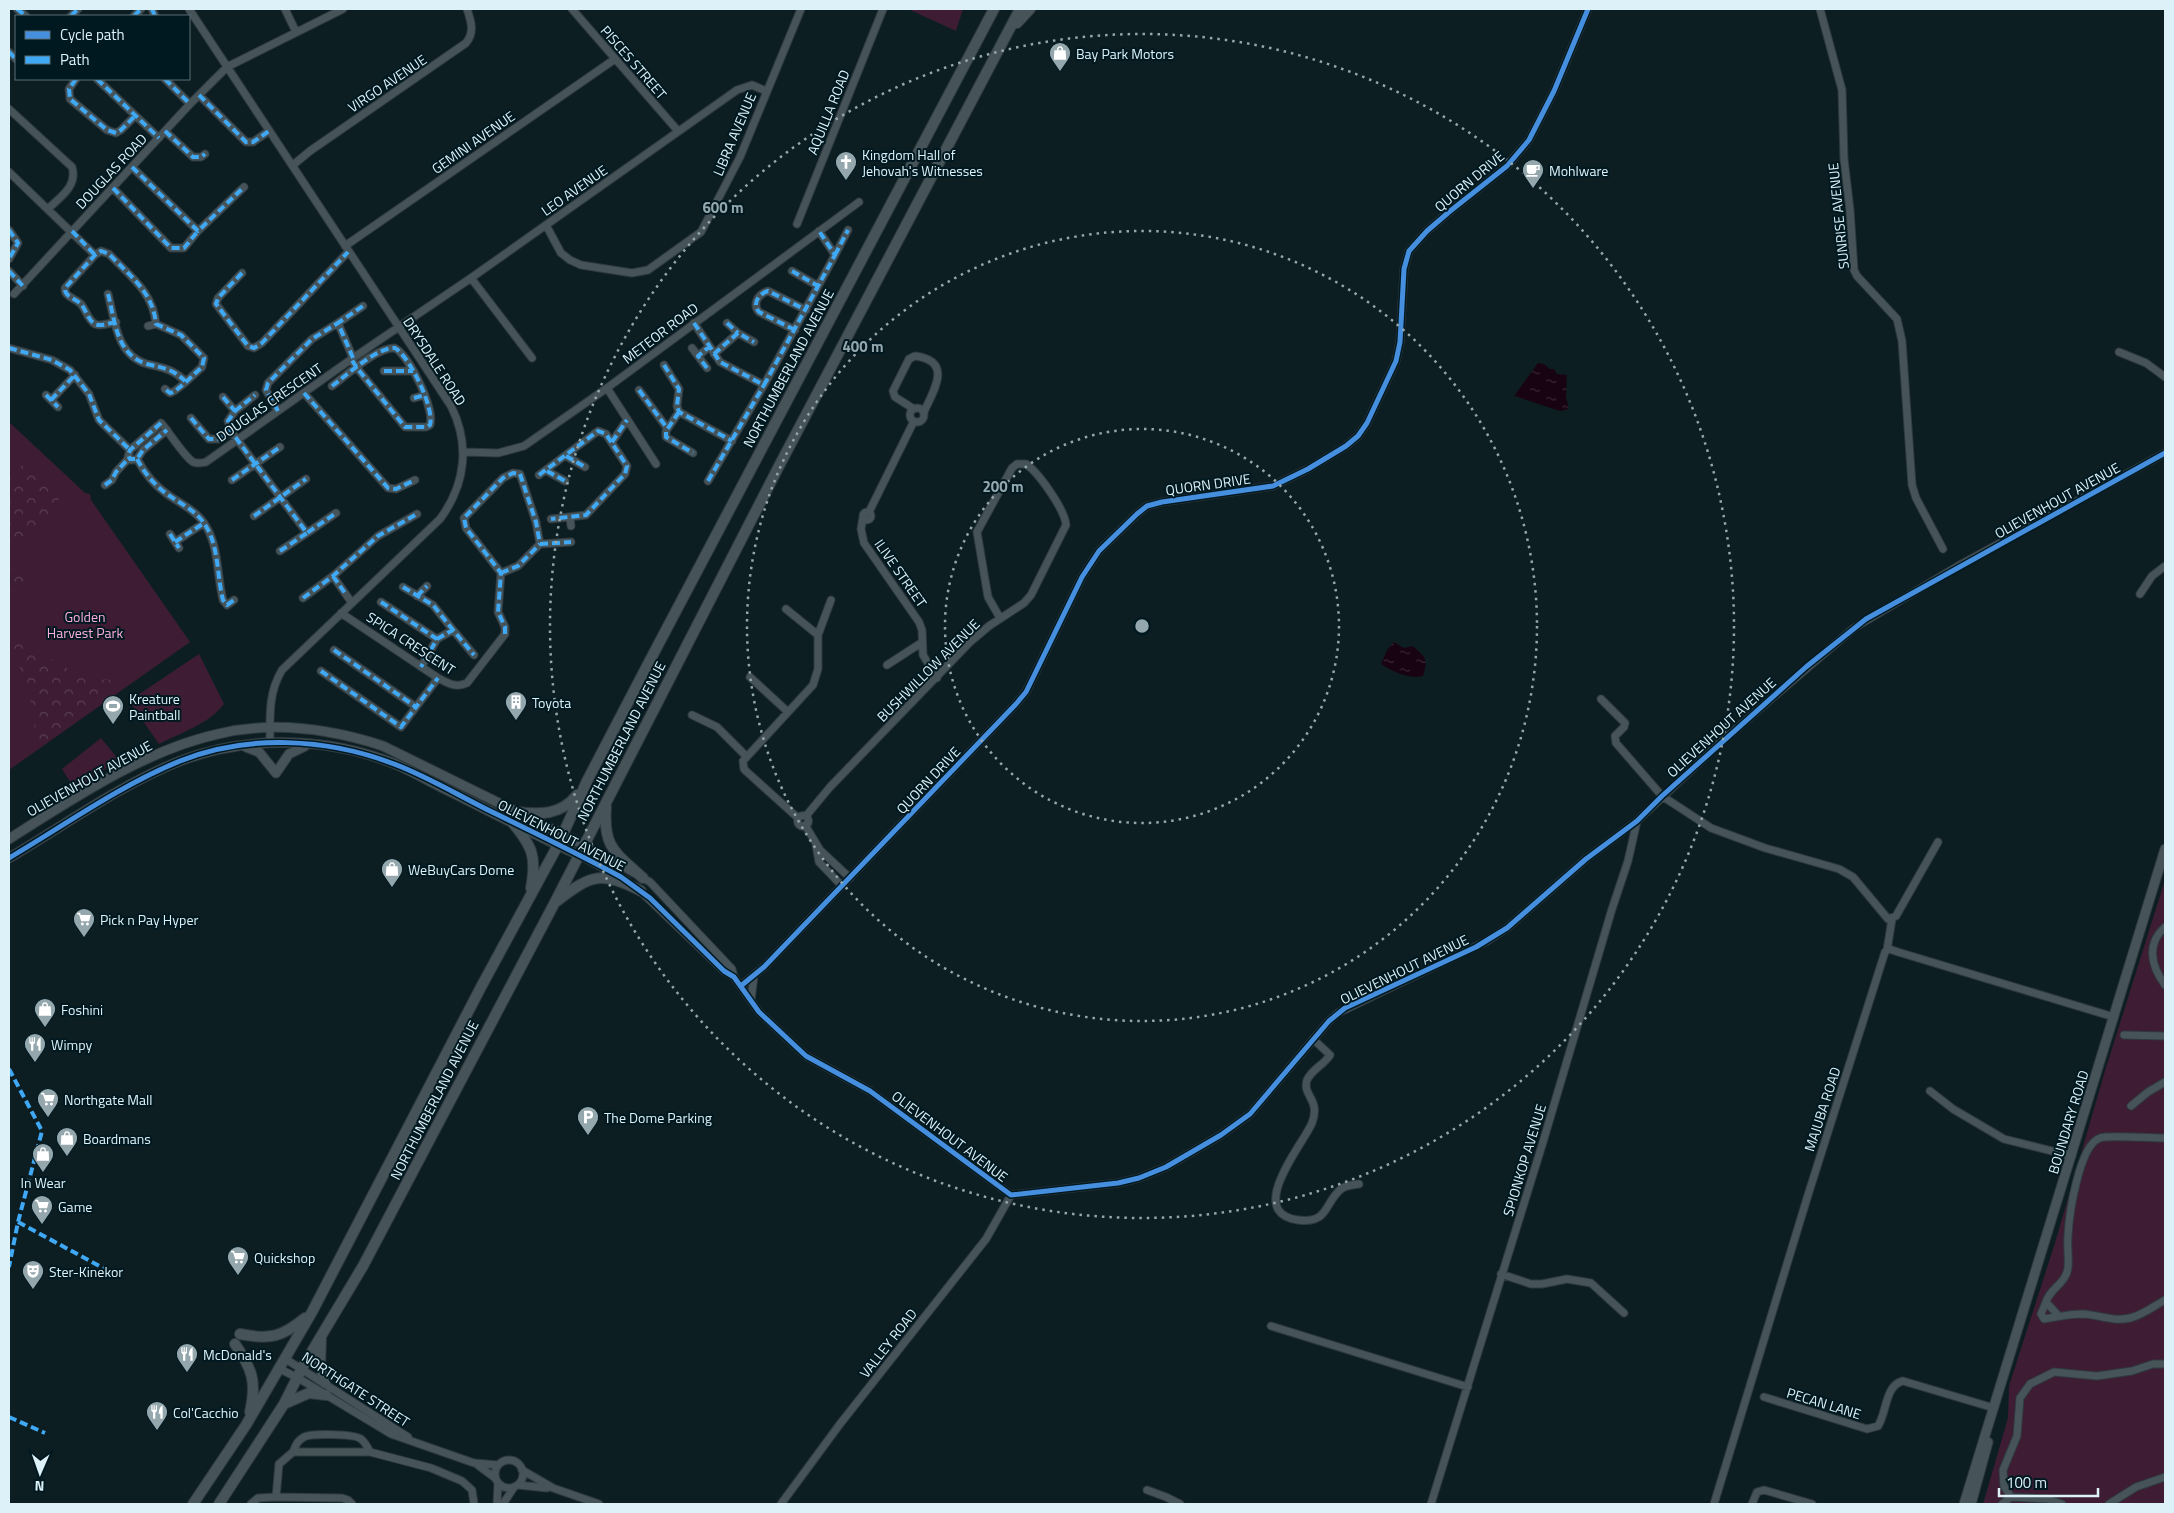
<svg xmlns="http://www.w3.org/2000/svg" width="2174" height="1513" viewBox="0 0 2174 1513" font-family="'Titillium Web',sans-serif">
<defs>
<pattern id="forest-crowns" width="20" height="18" patternUnits="userSpaceOnUse" patternTransform="scale(1.25)"><rect width="20" height="18" fill="#3e1d34"/><path d="M2 6a3 3 0 1 1 6 0M12 15a3 3 0 1 1 6 0" fill="none" stroke="#593e52"/></pattern>
<pattern id="water-ripples" width="26" height="14" patternUnits="userSpaceOnUse" patternTransform="scale(1.25)"><rect width="26" height="14" fill="#170311"/><path d="M2 4q2-2 4 0t4 0M15 11q2-2 4 0t4 0" fill="none" stroke="#382834"/></pattern>
</defs>
<rect width="100%" height="100%" fill="#0d1e23"/>
<path fill="#3e1d34" d="M908 9H963L956 31Z
M9 422 85 493 90 494 91 500 190 642 9 770Z
M199 654 224 704C209 724 180 733 159 744L129 701Z
M101 738 118 759 76 791 62 769Z
M2165 880V1504H1983L2008 1418 2009 1386 2055 1243 2105 1071Z"/>
<path fill="url(#forest-crowns)" d="M27 462C50 479 63 484 58 515L9 545V475Z
M18 568 24 571C24 584 28 593 26 605L18 596 9 600V569Z
M22 640 84 679 120 680 37 750 32 706 13 645Z"/>
<path fill="url(#water-ripples)" d="M1538 363 1544 364 1550 369H1554L1557 374 1567 375 1566 397 1569 409 1560 411 1514 396Z
M1394 642 1404 648 1413 646C1425 658 1429 657 1423 676 1411 680 1391 671 1381 664L1387 650Z"/>
<g fill="none" stroke-linecap="round" stroke-linejoin="round">
<g stroke="#2f3a3f" stroke-width="9">
<path id="minor" d="M17 9 26 16
M152 9 155 16
M189 9 451 406C470 444 466 484 440 519L282 670C268 693 270 717 270 743
M285 9 296 32
M572 9 678 131
M1820 9 1842 90 1844 159 1850 210 1854 270 1857 276 1897 319 1902 341 1912 485 1916 498 1943 549
M71 16 78 9
M134 16 141 9
M9 52 16 59
M76 79 69 89 70 99 107 130 116 133 121 130 135 116
M97 79 159 138
M165 79 190 104
M199 95 246 142H253L269 131
M9 109 72 167C78 186 60 197 48 209
M165 131 193 157H201L205 154
M293 165 310 151 466 43C475 32 471 21 467 9
M132 167 198 231 244 187
M9 172 95 255
M113 188 171 248H184L198 231
M797 224 883 9
M546 225 561 253 570 260 581 265 632 273 648 270 701 232 740 157 801 9
M9 230 18 243 9 259
M345 246 615 59
M835 255 848 230
M9 271 23 286
M792 271 818 286
M242 273 218 298 216 304 248 346 254 348 262 343 348 252
M471 278 532 358
M14 294 190 104 227 67 343 9
M108 294C115 320 116 355 147 364 163 368 173 369 185 381
M116 322C109 323 101 327 95 324 88 320 86 310 81 304 75 298 64 297 65 288L95 255 101 251 109 254C130 276 153 292 156 324L181 335 204 358 202 367C195 373 177 392 170 393L165 389
M694 323 720 362 764 385 835 255 819 231
M727 323 738 333
M148 326 156 324
M795 330 759 312C752 304 758 294 768 291L806 310
M9 348 52 360 70 370 89 394 99 420 130 450
M692 348 698 356
M2119 352 2146 363 2165 377
M714 354 738 333 754 342
M353 358 338 323 363 306
M664 365 679 389 677 406 679 412 732 441
M707 368 698 356 709 347
M384 371H413
M332 386C347 375 377 347 395 348 410 357 435 409 430 425L426 427H405L357 368 351 359
M607 388 656 464
M639 390 667 428
M304 393 388 488 396 489 415 480
M46 395 58 407
M223 397 235 411 228 421 231 431
M414 398 425 395
M51 400 75 375
M910 415a7 7 0 1 1 14 0a7 7 0 1 1-14 0Z
M914 409 895 397 893 391 909 359 915 356C954 361 933 391 924 412
M235 411 255 395
M278 411 266 390 268 383 312 339 338 323
M679 412 666 431V437L693 453
M191 418 209 439H220L231 431 233 434 307 533 336 513
M167 430 143 450 137 459 131 460 128 457 130 450 161 423C170 433 183 455 193 462 198 464 201 463 206 462L353 358 471 278 737 90 752 85 766 91
M612 442 627 420
M464 452 498 453 524 446 607 388 859 202
M566 456 585 467
M137 459C144 472 154 485 167 494 182 505 198 511 207 528 219 549 217 577 223 600L227 605 234 600
M547 471 565 481
M539 475 598 431 606 434 627 466 625 474 586 515 551 519
M232 480 280 447
M708 481 764 385
M105 485 112 480 116 472 129 458
M863 516a4 4 0 1 1 8 0a4 4 0 1 1-8 0Z
M869 512 914 421
M254 516 306 479
M863 517 861 529 864 543 919 622 922 630 923 655 937 678
M570 518 571 526
M170 534 179 548
M175 542 204 523
M540 544 571 542
M280 551 307 533
M501 573 518 566 540 544
M333 576 352 603
M403 587 433 605 453 630
M2140 594 2152 576 2165 566
M417 596 427 586
M303 598 333 576 378 536 417 514
M381 602 437 639 421 667
M786 609 818 635
M341 613 438 678C449 684 456 688 467 683L505 634V627L498 612 501 573 466 528 464 518 503 478 513 473 520 474 536 522 540 544
M437 639 453 630 474 655
M334 650 416 707 438 678
M887 665 921 643
M321 671 401 727 416 707
M750 677 788 712
M1601 699 1625 723 1624 727 1615 736 1616 743 1662 796 1711 828 1765 848 1839 869 1853 877 1888 919 1896 916 1938 842
M692 715 717 727 746 756
M797.5 821a5.5 5.5 0 1 1 11 0a5.5 5.5 0 1 1-11 0Z
M806 816 830 787 970 642 989 626 1024 603 1031 595 1066 525C1065 510 1039 473 1026 464H1017L1012 468 977 532 988 597 1000 618
M798 818 747 772 744 769 743 761 813 685 818 669V635L831 600
M805 825 820 850 850 878
M584 845 650 882 732 969 734 977
M816 845 819 862 842 886
M579 855 627 881
M638 889 724 971 734 977 759 1012 806 1056 870 1091 1011 1195 1118 1183 1139 1178 1166 1167 1221 1135 1250 1114 1329 1021 1338 1013 1487 941 1507 928 1586 859 1637 821 1721 742 1854 628 1958 566 2165 453
M2165 927C2146 944 2151 966 2165 985
M1887 950 1892 919
M742 985 764 967 1016 704 1026 692 1082 577 1099 551 1137 514 1147 506 1162 502 1273 486 1308 469 1346 446 1358 436 1367 423 1396 361 1400 342 1404 269 1409 251 1427 231 1449 212 1507 166 1529 140 1554 91 1588 9
M751 1000 754 976
M2124 1035 2165 1036
M1313 1039 1330 1055C1324 1065 1312 1069 1307 1080 1302 1096 1321 1099 1312 1123 1304 1143 1244 1213 1298 1220 1329 1224 1324 1203 1341 1189 1346 1185 1352 1185 1359 1184
M1930 1091 1953 1109 2004 1139 2072 1156
M2131 1106 2148 1092 2165 1082
M1501 1274 1531 1284H1542L1567 1279 1591 1283 1624 1313
M2046 1302 2041 1314 2044 1319C2057 1317 2069 1314 2083 1314 2100 1315 2113 1322 2130 1318 2143 1315 2154 1306 2165 1300
M2058 1315 2046 1302C2050 1288 2067 1283 2068 1267 2069 1257 2067 1247 2068 1236 2069 1215 2079 1145 2100 1138 2108 1135 2153 1138 2165 1138
M1271 1326 1468 1387
M284 1358 408 1437
M278 1368 298 1378 391 1434 474 1463 498 1465
M1764 1397 1867 1429 1878 1426C1887 1412 1885 1385 1903 1381L1994 1408
M293 1452C296 1445 297 1441 304 1437 311 1433 355 1434 361 1439 365 1442 368 1448 370 1452
M495 1474a14 14 0 1 1 28 0a14 14 0 1 1-28 0Z
M475 1463 495 1478
M522 1470 553 1488 599 1504
M518 1485 547 1488
M1147 1490 1166 1497 1180 1504
M276 1497 279 1464 293 1452H370L431 1468 462 1481 472 1490 474 1504
M2011 1497 2004 1486 2003 1470 2017 1436 2020 1398 2030 1384 2054 1372 2097 1376 2132 1371 2153 1364H2165
M251 1504 258 1498 276 1497 342 1498 348 1500 352 1504
M497 1504 498 1483
M503 1504 514 1487
M781 1504 840 1424 986 1239 1011 1195
M1431 1504 1543 1142 1612 909 1628 861 1637 821
M1714 1504 1808 1195 1885 952 1889 949 1898 952 2114 1017
M1752 1504 1757 1492 1764 1490 1812 1504
M2002 1504 2011 1497 2047 1499 2062 1504
M2109 1504 2136 1487 2165 1477"/>
</g>
<g stroke="#2f3a3f" stroke-width="11">
<path id="tertiary" d="M246 747 259 752 276 773 289 754 305 746
M9 839C72 799 145 750 218 734 272 721 331 729 383 746L584 845
M9 858C65 825 120 785 180 761 247 735 329 737 395 764 412 771 427 780 443 788 488 810 533 834 579 855
M1964 1504 2165 849
M1971 1504 1988 1442"/>
</g>
<g stroke="#2f3a3f" stroke-width="12">
<path id="secondary" d="M1017 23 1030 9
M606 807C603 848 615 852 643 878
M517 812C540 815 561 815 577 795
M512 822C532 846 537 856 531 888
M557 901C592 874 601 871 641 891
M240 1334C270 1340 282 1337 305 1318
M321 1339 320 1365 325 1383
M235 1344C252 1369 257 1381 250 1412
M284 1404 309 1393 326 1395
M193 1504 246 1425 312 1312 481 987 558 845 587 781 648 664 994 9
M219 1504 284 1404 302 1368 363 1266 554 904 779 466 1020 9"/>
</g>
<use href="#minor" stroke="#465459" stroke-width="7"/>
<use href="#tertiary" stroke="#465459" stroke-width="9"/>
<use href="#secondary" stroke="#465459" stroke-width="10"/>
<path stroke="#3fa9f5" stroke-width="4" stroke-dasharray="8 4" stroke-linecap="butt" d="M17 9 26 16
M152 9 155 16
M71 16 78 9
M134 16 141 9
M9 52 16 59
M76 79 69 89 70 99 107 130 116 133 121 130 135 116
M97 79 159 138
M165 79 190 104
M199 95 246 142H253L269 131
M165 131 193 157H201L205 154
M132 167 198 231 244 187
M113 188 171 248H184L198 231
M9 230 18 243 9 259
M72 231 95 255
M835 255 848 230
M9 271 23 286
M792 271 818 286
M242 273 218 298 216 304 248 346 254 348 262 343 348 252
M108 294C115 320 116 355 147 364 163 368 173 369 185 381
M116 322C109 323 101 327 95 324 88 320 86 310 81 304 75 298 64 297 65 288L95 255 101 251 109 254C130 276 153 292 156 324L181 335 204 358 202 367C195 373 177 392 170 393L165 389
M694 323 720 362 764 385 835 255 819 231
M727 323 738 333
M795 330 759 312C752 304 758 294 768 291L806 310
M9 348 52 360 70 370 89 394 99 420 130 450
M714 354 738 333 754 342
M353 358 338 323 363 306
M664 365 679 389 677 406 679 412 732 441
M707 368 698 356 709 347
M384 371H413
M332 386C347 375 377 347 395 348 410 357 435 409 430 425L426 427H405L357 368 351 359
M639 390 667 428
M304 393 388 488 396 489 415 480
M46 395 58 407
M223 397 235 411 228 421 231 431
M414 398 425 395
M51 400 75 375
M235 411 255 395
M278 411 266 390 268 383 312 339 338 323
M679 412 666 431V437L693 453
M191 418 209 439H220L231 431 233 434 307 533 336 513
M161 423 130 450 128 455 130 459H137L143 450 167 430
M612 442 627 420
M566 456 585 467
M137 459C144 472 154 485 167 494 182 505 198 511 207 528 219 549 217 577 223 600L227 605 234 600
M547 471 565 481
M539 475 598 431 606 434 627 466 625 474 586 515 551 519
M232 480 280 447
M708 481 764 385
M105 485 112 480 116 472 129 458
M254 516 306 479
M170 534 179 548
M175 542 204 523
M540 544 571 542
M280 551 307 533
M501 573 518 566 540 544
M333 576 345 593
M403 587 433 605 453 630
M417 596 427 586
M303 598 333 576 378 536 417 514
M381 602 437 639 421 667
M505 634V627L498 612 501 573 466 528 464 518 503 478 513 473 520 474 536 522 540 544
M437 639 453 630 474 655
M334 650 416 707 438 678
M321 671 401 727 416 707
M9 1069 42 1131 18 1222 9 1267
M18 1222 116 1275
M9 1417 45 1433"/>
<g stroke="#001921" stroke-width="8">
<path id="cycleway" d="M9 858C65 825 119 786 180 761 247 734 327 738 394 764 426 776 456 794 486 809 531 831 577 853 621 877L650 898 724 971 734 977 759 1012 806 1056 870 1091 1011 1195 1118 1183 1139 1178 1166 1167 1221 1135 1250 1114 1329 1021 1345 1008 1476 947 1507 928 1586 859 1637 821 1662 796 1806 667 1866 619 2165 453
M742 985 764 967 1016 704 1026 692 1082 577 1099 551 1137 514 1147 506 1162 502 1273 486 1308 469 1346 446 1358 436 1367 423 1396 361 1400 342 1404 269 1409 251 1427 231 1449 212 1507 166 1529 140 1554 91 1588 9"/>
</g>
<use href="#cycleway" stroke="#468fdf" stroke-width="5"/>
</g>
<g fill="none" stroke="#94a7ad" stroke-width="2.5" stroke-dasharray="2.5 5">
<circle cx="1142" cy="626" r="197"/>
<circle cx="1142" cy="626" r="395"/>
<circle cx="1142" cy="626" r="592"/>
</g>
<defs>
<g id="shop-pin" transform="scale(1.125)"><path d="M0 17L-7.5 6A9.5 9.5 0 1 1 7.5 6Z" fill="#94a7ad" stroke="#001921"/><path d="M-5-2.5h2.3a2.7 3.5 0 0 1 5.4 0H5L5.5 6h-11ZM-1.5-2.5h3a1.5 2.3 0 0 0-3 0Z" fill="#fff"/></g>
<g id="church-pin" transform="scale(1.125)"><path d="M0 17L-7.5 6A9.5 9.5 0 1 1 7.5 6Z" fill="#94a7ad" stroke="#001921"/><path d="M-1.2-6h2.4v3.5h3.3v2.4h-3.3V6h-2.4V-.1h-3.3v-2.4h3.3Z" fill="#fff"/></g>
<g id="cafe-pin" transform="scale(1.125)"><path d="M0 17L-7.5 6A9.5 9.5 0 1 1 7.5 6Z" fill="#94a7ad" stroke="#001921"/><path d="M-5.5-4.5H6V0H3Q3 3.5 0 3.5H-2.5Q-5.5 3.5-5.5 0ZM3-3.2v2h1.7v-2ZM-6 4.5H4V6H-6Z" fill="#fff"/></g>
<g id="building-pin" transform="scale(1.125)"><path d="M0 17L-7.5 6A9.5 9.5 0 1 1 7.5 6Z" fill="#94a7ad" stroke="#001921"/><path d="M-4-6H4V6H1V3H-1V6H-4ZM-2.5-4.3h1.7v1.8h-1.7ZM.8-4.3h1.7v1.8H.8ZM-2.5-1h1.7V.8h-1.7ZM.8-1h1.7V.8H.8Z" fill="#fff"/></g>
<g id="stadium-pin" transform="scale(1.125)"><path d="M0 17L-7.5 6A9.5 9.5 0 1 1 7.5 6Z" fill="#94a7ad" stroke="#001921"/><path d="M0-5a6.5 5 0 1 0 0 10a6.5 5 0 1 0 0-10ZM-3.5-1.8h7v3.6h-7Z" fill="#fff"/></g>
<g id="supermarket-pin" transform="scale(1.125)"><path d="M0 17L-7.5 6A9.5 9.5 0 1 1 7.5 6Z" fill="#94a7ad" stroke="#001921"/><path d="M-6-5.5h2.5l.6 2H6L4.5 2H-2.5L-4.4-4H-6ZM-1.5 3.2a1.3 1.3 0 1 0 .1 0ZM3 3.2a1.3 1.3 0 1 0 .1 0Z" fill="#fff"/></g>
<g id="restaurant-pin" transform="scale(1.125)"><path d="M0 17L-7.5 6A9.5 9.5 0 1 1 7.5 6Z" fill="#94a7ad" stroke="#001921"/><path d="M-5-6h1v4h1v-4h1v4h1v-4h1v5L-1.5 .5V6h-2V.5L-5-1ZM5-6V6H3V1.5H1.5Q1.5-4 5-6Z" fill="#fff"/></g>
<g id="parking-pin" transform="scale(1.125)"><path d="M0 17L-7.5 6A9.5 9.5 0 1 1 7.5 6Z" fill="#94a7ad" stroke="#001921"/><path d="M-3.5-5.5H1a3.5 3.5 0 0 1 0 7H-1V5.5H-3.5ZM-1-3.4V-.6H.8a1.4 1.4 0 0 0 0-2.8Z" fill="#fff"/></g>
<g id="theatre-pin" transform="scale(1.125)"><path d="M0 17L-7.5 6A9.5 9.5 0 1 1 7.5 6Z" fill="#94a7ad" stroke="#001921"/><path d="M-5-5.5Q0-4 5-5.5V0Q5 5 0 6Q-5 5-5 0ZM-3.3-2.5H-1v1.5H-3.3ZM1-2.5H3.3v1.5H1ZM-2.8 1Q0 5.5 2.8 1Z" fill="#fff"/></g>
</defs>
<g fill-rule="evenodd">
<use href="#shop-pin" x="1060" y="53"/>
<use href="#church-pin" x="846" y="162"/>
<use href="#cafe-pin" x="1533" y="170"/>
<use href="#building-pin" x="516" y="702"/>
<use href="#stadium-pin" x="113" y="706"/>
<use href="#shop-pin" x="392" y="869"/>
<use href="#supermarket-pin" x="84" y="919"/>
<use href="#shop-pin" x="45" y="1009"/>
<use href="#restaurant-pin" x="35" y="1044"/>
<use href="#supermarket-pin" x="48" y="1099"/>
<use href="#parking-pin" x="588" y="1117"/>
<use href="#shop-pin" x="67" y="1138"/>
<use href="#shop-pin" x="43" y="1154"/>
<use href="#supermarket-pin" x="42" y="1206"/>
<use href="#supermarket-pin" x="238" y="1257"/>
<use href="#theatre-pin" x="33" y="1271"/>
<use href="#restaurant-pin" x="187" y="1354"/>
<use href="#restaurant-pin" x="157" y="1412"/>
</g>
<g text-anchor="middle" dominant-baseline="central" stroke-width="4" stroke-linejoin="round" paint-order="stroke">
<g font-size="14" fill="#ddf1f8" stroke="#001921" text-anchor="start">
<text x="1076" y="53">Bay Park Motors</text>
<text x="862" y="154">Kingdom Hall of<tspan x="862" dy="16">Jehovah's Witnesses</tspan></text>
<text x="1549" y="170">Mohlware</text>
<text x="129" y="698">Kreature<tspan x="129" dy="16">Paintball</tspan></text>
<text x="532" y="702">Toyota</text>
<text x="408" y="869">WeBuyCars Dome</text>
<text x="100" y="919">Pick n Pay Hyper</text>
<text x="61" y="1009">Foshini</text>
<text x="51" y="1044">Wimpy</text>
<text x="64" y="1099">Northgate Mall</text>
<text x="604" y="1117">The Dome Parking</text>
<text x="83" y="1138">Boardmans</text>
<text x="43" y="1182" text-anchor="middle">In Wear</text>
<text x="58" y="1206">Game</text>
<text x="254" y="1257">Quickshop</text>
<text x="49" y="1271">Ster-Kinekor</text>
<text x="203" y="1354">McDonald's</text>
<text x="173" y="1412">Col'Cacchio</text>
</g>
<g font-size="14" fill="#ddf1f8" stroke="#001921">
<text transform="translate(634 62) rotate(49)">PISCES STREET</text>
<text transform="translate(387 83) rotate(-34)">VIRGO AVENUE</text>
<text transform="translate(828 112) rotate(-68)">AQUILLA ROAD</text>
<text transform="translate(734 134) rotate(-67)">LIBRA AVENUE</text>
<text transform="translate(473 142) rotate(-35)">GEMINI AVENUE</text>
<text transform="translate(111 171) rotate(-47)">DOUGLAS ROAD</text>
<text transform="translate(1469 181) rotate(-40)">QUORN DRIVE</text>
<text transform="translate(574 190) rotate(-35)">LEO AVENUE</text>
<text transform="translate(1838 216) rotate(-96)">SUNRISE AVENUE</text>
<text transform="translate(660 333) rotate(-37)">METEOR ROAD</text>
<text transform="translate(435 361) rotate(57)">DRYSDALE ROAD</text>
<text transform="translate(788 368) rotate(-62)">NORTHUMBERLAND AVENUE</text>
<text transform="translate(269 402) rotate(-35)">DOUGLAS CRESCENT</text>
<text transform="translate(1208 484) rotate(-8)">QUORN DRIVE</text>
<text transform="translate(2057 500) rotate(-29)">OLIEVENHOUT AVENUE</text>
<text transform="translate(901 573) rotate(55)">ILIVE STREET</text>
<text transform="translate(411 643) rotate(33)">SPICA CRESCENT</text>
<text transform="translate(928 670) rotate(-45)">BUSHWILLOW AVENUE</text>
<text transform="translate(1721 727) rotate(-42)">OLIEVENHOUT AVENUE</text>
<text transform="translate(621 741) rotate(-63)">NORTHUMBERLAND AVENUE</text>
<text transform="translate(89 778) rotate(-29)">OLIEVENHOUT AVENUE</text>
<text transform="translate(928 780) rotate(-47)">QUORN DRIVE</text>
<text transform="translate(562 835) rotate(27)">OLIEVENHOUT AVENUE</text>
<text transform="translate(1404 969) rotate(-26)">OLIEVENHOUT AVENUE</text>
<text transform="translate(434 1100) rotate(-63)">NORTHUMBERLAND AVENUE</text>
<text transform="translate(1822 1109) rotate(-72)">MAJUBA ROAD</text>
<text transform="translate(2068 1122) rotate(-73)">BOUNDARY ROAD</text>
<text transform="translate(950 1136) rotate(37)">OLIEVENHOUT AVENUE</text>
<text transform="translate(1524 1160) rotate(-73)">SPIONKOP AVENUE</text>
<text transform="translate(888 1343) rotate(-52)">VALLEY ROAD</text>
<text transform="translate(356 1389) rotate(33)">NORTHGATE STREET</text>
<text transform="translate(1824 1403) rotate(17)">PECAN LANE</text>
</g>
<g font-size="14" fill="#faaedb" stroke="#001921">
<text x="85" y="616">Golden<tspan x="85" dy="16">Harvest Park</tspan></text>
</g>
</g>
<circle cx="1142" cy="626" r="8" fill="#94a7ad" stroke="#001921" stroke-width="2.5"/>
<g font-size="15" text-anchor="middle" font-weight="bold" fill="#94a7ad" stroke="#001921" stroke-width="4" stroke-linejoin="round" paint-order="stroke">
<text x="723" y="213">600 m</text>
<text x="863" y="352">400 m</text>
<text x="1003" y="492">200 m</text>
</g>
<rect width="2174" height="1513" fill="none" stroke="#ddf1f8" stroke-width="20"/>
<rect x="15" y="15" width="175" height="65" fill="#001921" stroke="#586f77"/>
<rect x="25" y="31" width="25" height="8" fill="#468fdf" stroke="#586f77"/>
<text x="60" y="40" font-size="15" fill="#ddf1f8">Cycle path</text>
<rect x="25" y="56" width="25" height="8" fill="#3fa9f5" stroke="#586f77"/>
<text x="60" y="65" font-size="15" fill="#ddf1f8">Path</text>
<g transform="translate(40 1473) rotate(182)" stroke="#001921" stroke-width="4" paint-order="stroke">
<path d="M0-4L9 19L0 12L-9 19Z" fill="#ddf1f8"/>
<text y="-8" font-size="14" font-weight="bold" text-anchor="middle" fill="#ddf1f8">N</text>
</g>
<path d="M1999 1488v8h99v-8" fill="none" stroke="#ddf1f8" stroke-width="2.5"/>
<text x="2006" y="1488" font-size="15" fill="#ddf1f8" stroke="#001921" stroke-width="4" paint-order="stroke">100 m</text>
</svg>
